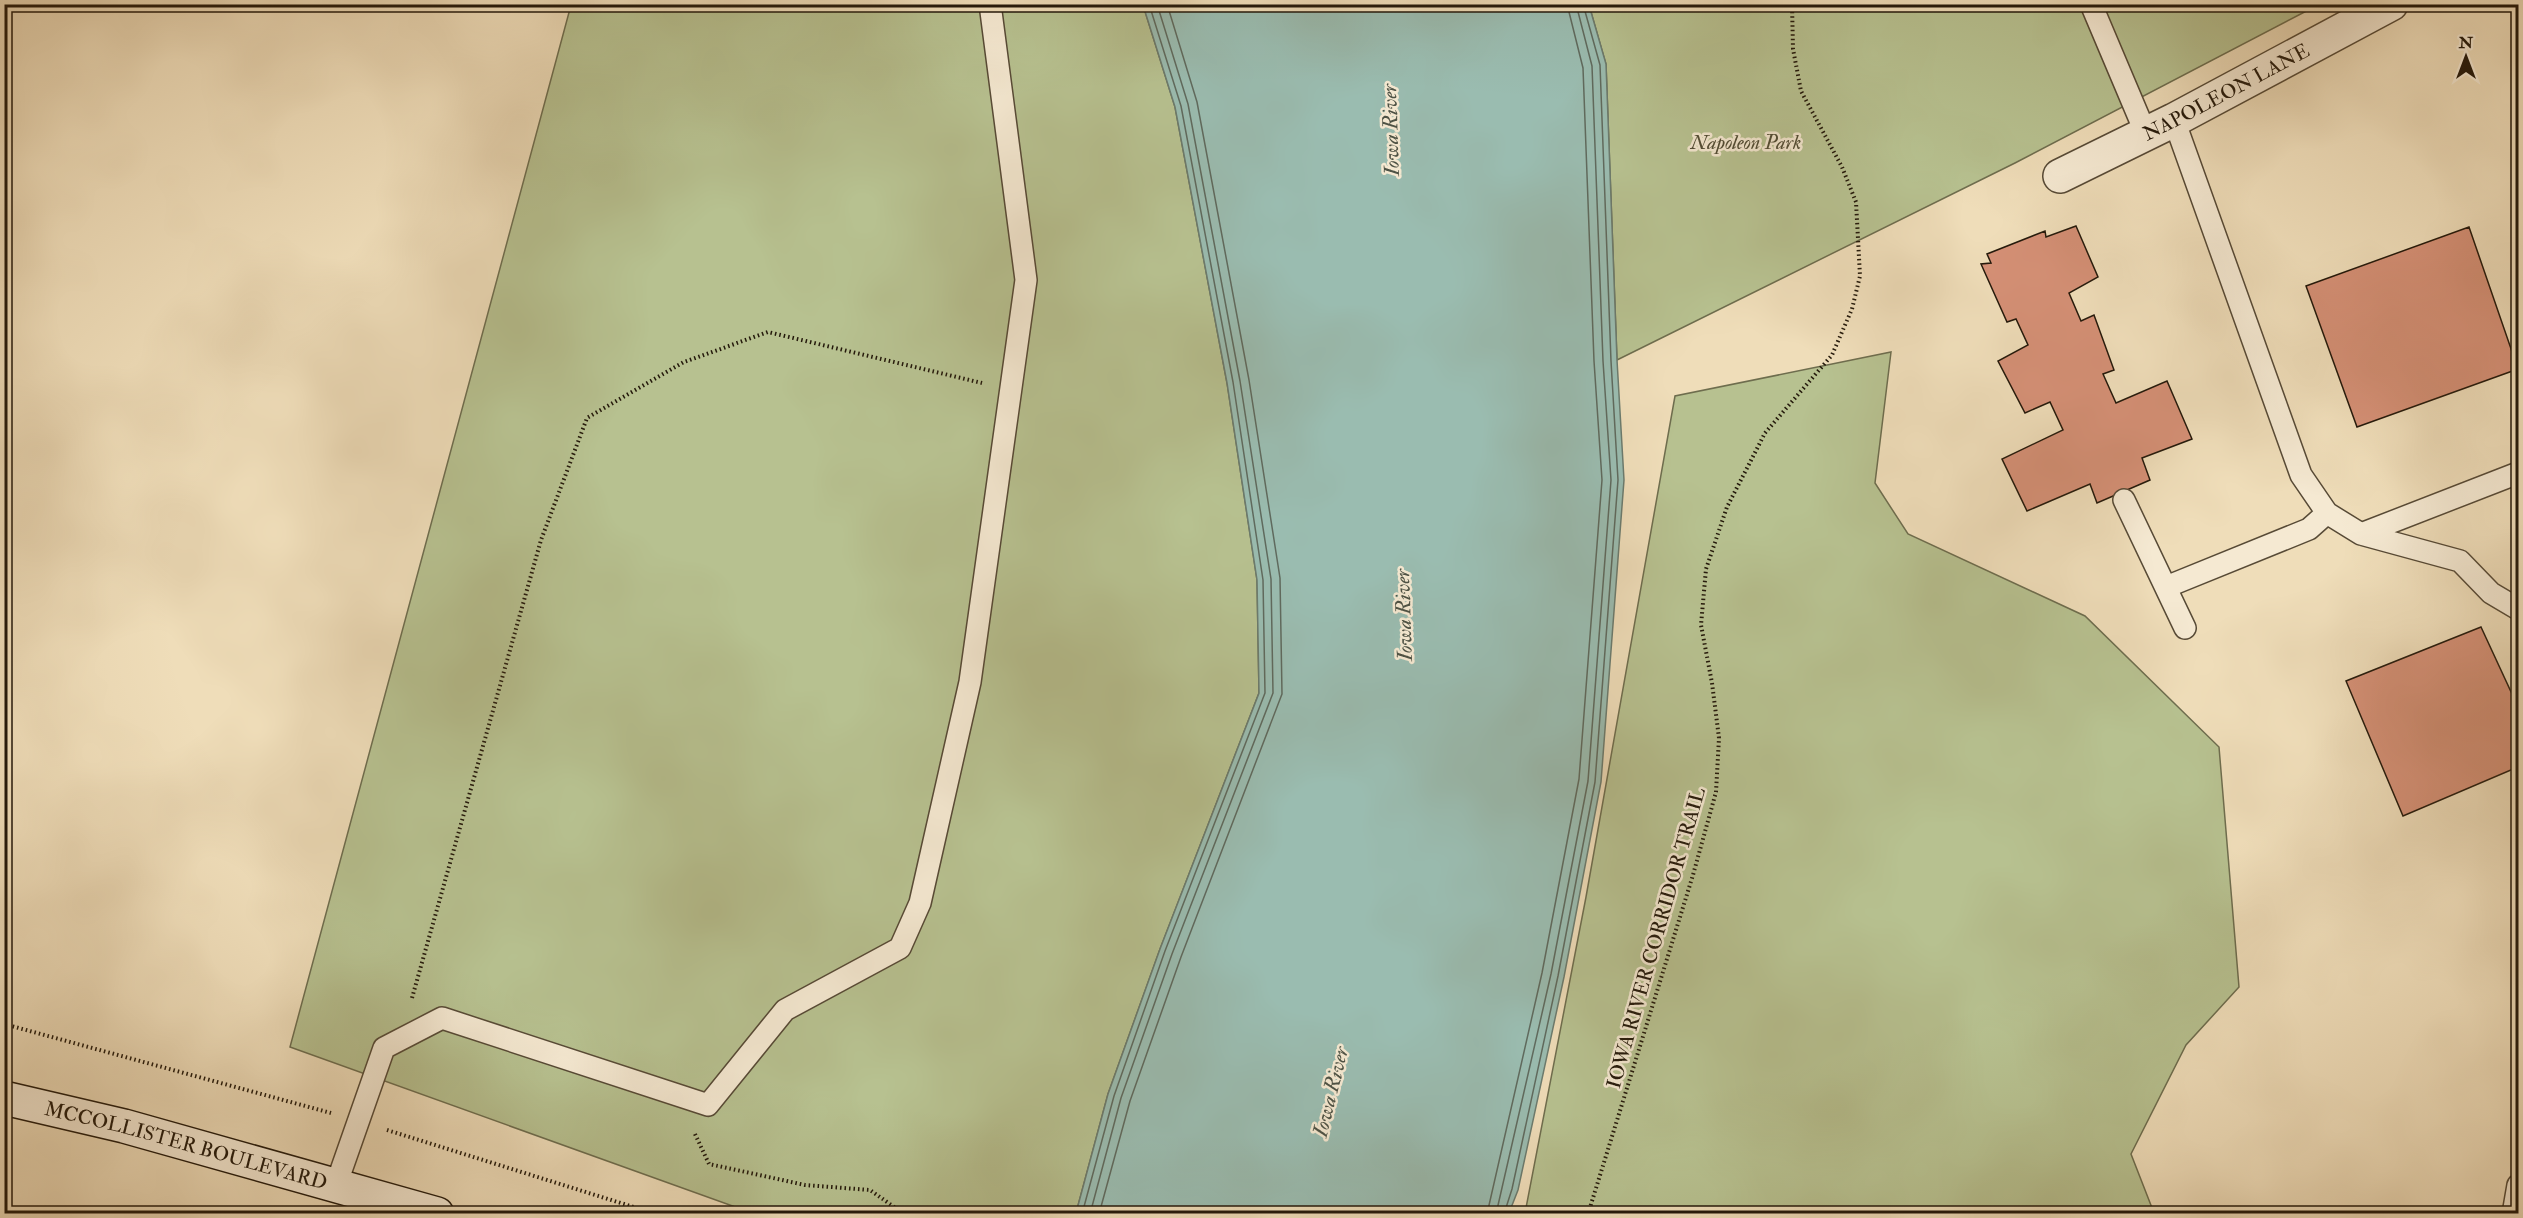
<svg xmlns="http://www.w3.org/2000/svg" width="2523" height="1218" viewBox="0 0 2523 1218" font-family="'IM FELL Double Pica',serif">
<rect width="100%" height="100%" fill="#efddb9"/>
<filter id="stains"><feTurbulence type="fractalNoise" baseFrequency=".00333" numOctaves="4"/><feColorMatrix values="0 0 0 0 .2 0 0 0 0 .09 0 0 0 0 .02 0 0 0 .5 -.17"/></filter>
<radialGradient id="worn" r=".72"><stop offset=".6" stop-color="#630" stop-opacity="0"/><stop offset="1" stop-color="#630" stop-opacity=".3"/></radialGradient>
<path fill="#b7c190" stroke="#6e6d4e" stroke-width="1.5" d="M571 5H1143L1175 107 1227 383 1257 580 1259 693 1160 949 1108 1094 1076 1213H752L290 1047Z
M1589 5H2318L2015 163 1617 360 1606 64Z
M1891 352 1875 483 1908 534 2085 616 2219 747 2239 987 2186 1045 2131 1154 2154 1213H1525L1586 897 1675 396Z"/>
<path fill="#9abcb0" stroke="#6b7b6e" stroke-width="1.5" d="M1143 5H1589L1606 64 1617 360 1624 480 1601 782 1564 977 1518 1190 1509 1213H1076L1108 1094 1160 949 1259 693 1257 580 1227 383 1175 107Z"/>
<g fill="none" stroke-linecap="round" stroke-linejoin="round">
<path stroke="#5f6a5e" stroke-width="1.5" d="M1082 1214 1114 1096 1165 951 1265 693 1263 580 1233 382 1181 106 1149 4
M1090 1214 1121 1098 1172 954 1273 693 1271 579 1240 381 1188 104 1157 4
M1099 1214 1130 1101 1181 957 1282 694 1280 578 1249 380 1197 102 1167 4
M1487 1214 1542 973 1579 779 1602 480 1594 361 1583 68 1567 4
M1496 1214 1551 974 1588 781 1611 480 1603 361 1592 66 1576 4
M1504 1214 1512 1189 1558 976 1595 782 1618 480 1611 361 1600 65 1583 4"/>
</g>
<path fill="#d59076" stroke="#24190b" stroke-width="1.5" d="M2076 226 2098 277 2069 293 2081 321 2094 315 2114 370 2103 374 2116 403 2167 381 2192 439 2142 458 2150 480 2097 503 2090 484 2027 511 2002 459 2063 430 2050 402 2025 413 1998 361 2028 345 2016 319 2007 322 1981 264 1991 263 1987 254 2045 231 2046 237Z
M2469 227 2518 369 2357 427 2306 286Z
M2481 627 2518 707V767L2403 816 2346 681Z"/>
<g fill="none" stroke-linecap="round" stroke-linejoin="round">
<g stroke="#574a36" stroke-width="24">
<path id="service" d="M2091 4 2146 134
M2174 120 2301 475 2327 513 2361 534 2460 561 2491 593 2518 609
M2124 500 2185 628
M2361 534 2518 473
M2166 587 2309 529 2327 513
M336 1185 384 1048 442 1018 708 1105 785 1010 900 948 920 903 970 682 1026 280 990 4
M2513 1214 2518 1185"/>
</g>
<g stroke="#574a36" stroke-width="36">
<g id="minor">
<path id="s1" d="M2060 176 2174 120 2391 4"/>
</g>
</g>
<g stroke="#24190b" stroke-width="36">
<g id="secondary">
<path id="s2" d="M4 1098 124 1126 437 1214"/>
</g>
</g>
<path stroke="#24190b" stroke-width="4" stroke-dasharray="1.5 3" stroke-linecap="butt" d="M412 998 541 540 587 418 684 362 768 332 982 383
M4 1024 331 1113
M387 1130 656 1214
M695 1134 709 1164 805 1185 870 1190 904 1214
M1588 1214 1693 875 1716 792 1719 738 1712 683 1701 625 1706 569 1727 507 1765 433 1832 355 1852 309 1860 276 1856 202 1842 167 1801 91 1793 49 1792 4"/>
<use href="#service" stroke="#f5e9d2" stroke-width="21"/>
<use href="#minor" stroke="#f5e9d2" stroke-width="33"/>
<use href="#secondary" stroke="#f5e9d2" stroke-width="33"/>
</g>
<g text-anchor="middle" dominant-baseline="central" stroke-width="5" stroke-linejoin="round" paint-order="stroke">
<g font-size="20" fill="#24190b" stroke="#f5e9d2">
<text stroke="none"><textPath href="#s1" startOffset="186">NAPOLEON LANE</textPath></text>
<text transform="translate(1656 938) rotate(-74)">IOWA RIVER CORRIDOR TRAIL</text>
<text stroke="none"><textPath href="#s2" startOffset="188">MCCOLLISTER BOULEVARD</textPath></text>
</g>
<g font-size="20" font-style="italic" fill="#504b33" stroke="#f5e9d2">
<text x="1746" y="142">Napoleon Park</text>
</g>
<g font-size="21" font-style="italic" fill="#4d5245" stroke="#f5e9d2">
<text transform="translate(1391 130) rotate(-92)">Iowa River</text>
<text transform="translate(1404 615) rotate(-92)">Iowa River</text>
<text transform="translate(1331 1092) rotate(-76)">Iowa River</text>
</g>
</g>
<rect width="2523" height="1218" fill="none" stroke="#efddb9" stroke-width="24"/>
<rect x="6" y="6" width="2511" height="1206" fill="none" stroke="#24190b" stroke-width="3"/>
<rect x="12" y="12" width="2499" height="1194" fill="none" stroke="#24190b" stroke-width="1.5"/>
<g transform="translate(2466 57)" stroke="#f5e9d2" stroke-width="4.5" paint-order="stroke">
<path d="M0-4.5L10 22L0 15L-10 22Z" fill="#24190b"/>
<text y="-9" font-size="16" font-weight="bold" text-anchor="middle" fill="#24190b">N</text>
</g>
<rect width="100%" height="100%" filter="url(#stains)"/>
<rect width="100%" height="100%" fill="url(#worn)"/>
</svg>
